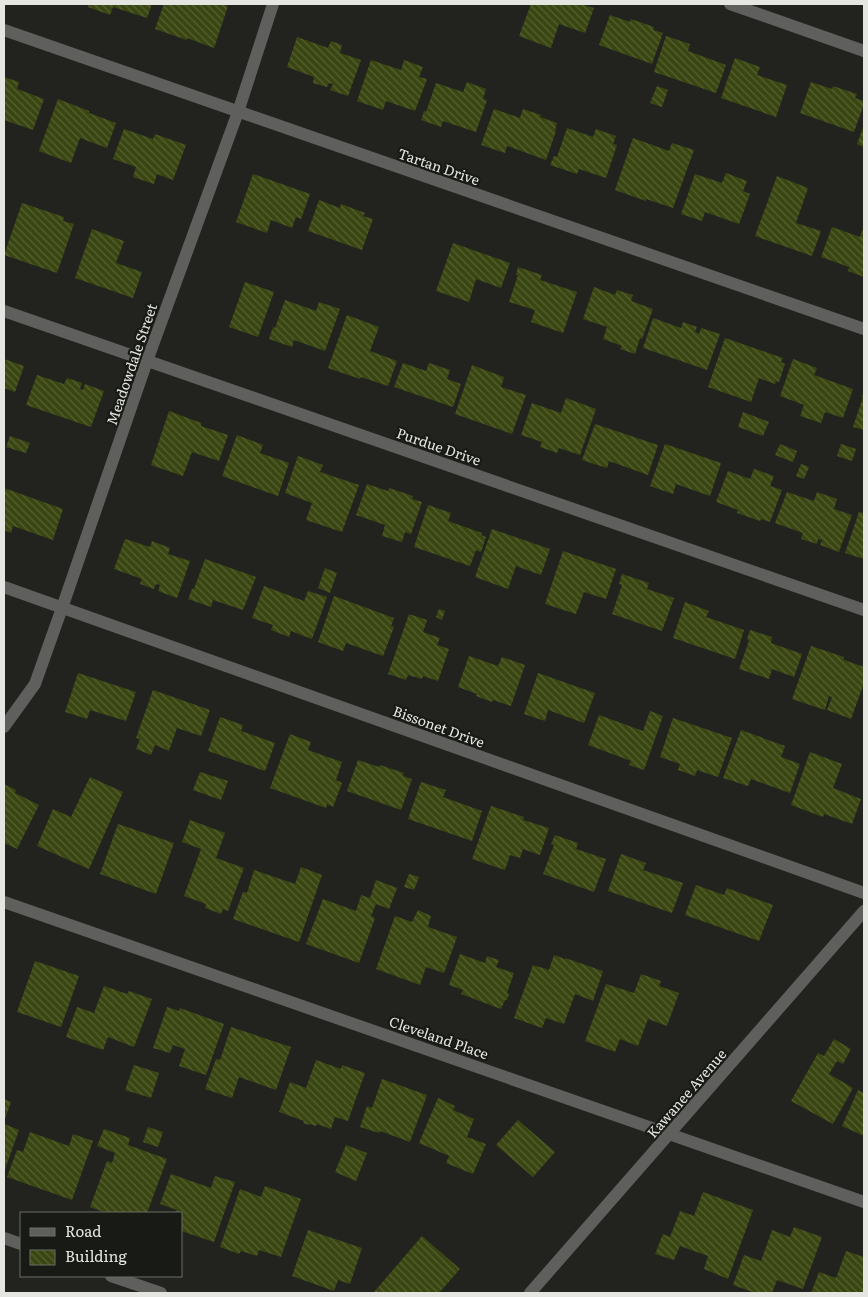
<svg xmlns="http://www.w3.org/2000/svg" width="868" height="1297" viewBox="0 0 868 1297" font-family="Literata,serif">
<defs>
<pattern id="building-back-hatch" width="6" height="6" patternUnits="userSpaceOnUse" patternTransform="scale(1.25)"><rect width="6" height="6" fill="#3a4611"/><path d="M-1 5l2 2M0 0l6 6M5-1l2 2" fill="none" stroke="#566133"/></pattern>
</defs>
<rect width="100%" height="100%" fill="#22231e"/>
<path fill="url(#building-back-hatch)" d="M89 4H152L147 18 113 7 110 15 88 7Z
M164 4H221L228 6 214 48 187 38V40L155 29Z
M531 4H580L594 8 585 33 559 24 551 48 519 36Z
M610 15 630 22 631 19 654 27 653 30 663 33 652 64 599 45Z
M666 36 690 44 688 51 726 65 716 93 654 72Z
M297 37 328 48 331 41 342 45 340 53 361 60 348 96 330 90 333 84 329 83 327 87 313 83 314 77 287 67Z
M735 58 760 67 757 75 787 85 776 117 721 98Z
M371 60 401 70 404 60 423 67 419 77 427 79 415 111 386 101 383 110 357 101Z
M4 77 19 82 17 89 44 99 33 130 4 120Z
M467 82 486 89 483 99 487 100 476 132 443 121 441 127 421 120 424 111 426 112 436 83 463 92Z
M811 82 832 89 833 86 857 94 855 98 864 101V104L854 132 800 113Z
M657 86 668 90 662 107 650 103Z
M58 99 89 111V113L116 123 107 148 80 138 71 163 39 151Z
M494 109 520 118 523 109 541 115 540 117 557 123 555 130 556 131 546 160 507 146 505 153 481 145Z
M864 125V147L857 144Z
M567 128 593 137 596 129 616 136 613 144 617 145 606 178 579 169 577 174 550 165 554 156 557 157Z
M124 129 153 139 155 134 186 145 173 180 157 174 154 184 133 177 136 167 113 159Z
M633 138 669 151 672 143 694 150 673 208 646 199V201L615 190Z
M726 173 747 181 743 191 750 194 739 224 705 212 702 221 681 214 695 174 722 183Z
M253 174 310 194 301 219 296 217 292 228 271 220 267 233 236 222Z
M777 176 808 188 796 223 821 231 812 256 755 236Z
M319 200 340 208 341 204 365 213 363 216 373 219 362 250 308 231Z
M22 203 64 217 63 221 74 224 57 273 4 255Z
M864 226V277L848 271 849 267 821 257 832 227 860 237Z
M92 229 124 241 116 263 142 272 133 298 75 278Z
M453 243 510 263 501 288 476 279 469 302 436 291Z
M518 267 542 275 540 280 577 292 563 333 531 322 535 310 509 302 518 275H516Z
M245 282 274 292 258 337 229 327Z
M594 287 615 295 617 290 633 295 631 301 653 309 642 339 640 338 635 354 620 349 622 346 603 339 607 327 583 319Z
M285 300 316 311 319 302 340 309 325 351 294 340 292 347 269 339 273 327 275 328Z
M347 315 379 327 370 351 397 361 388 386 361 377 360 379 328 368Z
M653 318 681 328 683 322 697 327 695 332 699 334 701 328 720 334 707 370 643 348Z
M725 338 783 358 781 362 785 364 779 382 776 381 775 384 759 378 751 402 708 387Z
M4 359 24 366 15 392 4 388Z
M793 359 817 368 814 375 853 389 843 418 825 412 821 423 800 416 804 405 780 396Z
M403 363 426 371 429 363 450 370 447 379 461 384 453 407 394 387Z
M472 365 504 377 501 387 526 395 512 434 455 414Z
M37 375 64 384 67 378 82 383 80 389 83 390 85 384 104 391 91 427 26 405Z
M864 389V430L853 427 863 397H862Z
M566 398 596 409 580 455 559 448 557 453 540 447 542 442 521 435 532 403 561 413Z
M169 411 201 423V426L228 435 219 461 192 452 183 476 151 465Z
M743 412 769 422 763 436 738 427Z
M595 424 658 445 648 475 609 461 607 468 582 460Z
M237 435 263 445 260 453 289 463 278 496 222 476Z
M10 436 30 443 26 453 6 447Z
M665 444 721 463 710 496 676 484 673 494 650 486Z
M780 444 797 451 793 462 775 455Z
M841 444 856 449 852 461 837 456Z
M298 456 323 465 320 472 359 485 342 532 306 520 312 503 285 493Z
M801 464 809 467 804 479 796 476Z
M754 469 774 476 770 486 782 490 770 522 761 519 760 521 737 513 738 510 716 502 728 471 750 479Z
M367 484 388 491 389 488 413 496 412 499 422 502 411 534 405 532 402 542 382 536 385 525 356 515Z
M4 488 63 509 53 540 13 526 11 533 4 530Z
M787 492 814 501 817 492 837 499 834 509 852 515 839 552 820 545 822 540 818 539 817 544 801 539 803 533 775 523Z
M428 505 451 513 448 521 482 533 481 535 486 537 481 552 476 550 470 566 414 547Z
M859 512 864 513V559L845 553Z
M492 529 550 549 541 575 516 566 508 589 475 577Z
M125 539 150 547 152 541 170 548 168 554 190 561 177 598 158 591 160 585 156 584 154 589 140 584 142 579 114 569Z
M563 551 616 569 606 599 584 592 576 614 545 604Z
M205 559 256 577 243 610 213 600 211 607 188 599 192 589H194Z
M325 568 337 573 330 593 318 588Z
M622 574 649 583 647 589 674 598 662 631 612 614 622 585 619 584Z
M264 586 304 601 308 591 327 597 312 639 291 631 289 637 271 630 273 625 252 618Z
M334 596 394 618 391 626 394 627 383 656 346 643 343 651 318 642Z
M685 602 709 611 706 617 744 630 735 659 673 638Z
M439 609 445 611 442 620 436 617Z
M409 614 427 620 423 632 440 638 437 645 449 649 438 681 423 676 422 679 408 675 406 680 388 674Z
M750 630 772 637 771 643 802 654 794 677 772 669 769 679 739 669 749 641 747 639Z
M811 646 844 657V660L864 667V683L851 719 827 710 832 697 829 696 825 710 792 699Z
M469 656 498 666 502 657 525 665 511 706 493 700 492 702 476 696 477 694 458 687Z
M78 673 136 692 126 721 90 710 87 719 65 712Z
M538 673 595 693 584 723 548 710 545 721 524 714Z
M153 690 210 710 201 736 177 728 169 751 155 745 151 755 136 749 140 739 136 738Z
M650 711 663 716 644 770 629 765 631 761 588 745 599 715 643 731Z
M220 717 243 725 241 731 275 743 265 771 208 751Z
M673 718 732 738 718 777 697 770 695 776 678 770 680 764 660 757Z
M741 730 785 746 781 757 800 764 790 793 751 779 748 786 723 778Z
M290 734 311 742 308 750 342 762 336 780 342 783 333 807 327 804 326 808 270 788Z
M810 752 842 764 833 788 861 799 852 824 824 814 823 817 791 805Z
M358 760 379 767 380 765 404 773 403 776 412 779 401 810 347 791Z
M200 772 228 781 221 800 193 790Z
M90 777 123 792 89 869 37 846 53 809 71 817Z
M421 782 446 790 443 797 482 811 472 841 408 819Z
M4 784 16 790 15 793 39 805 17 849 4 843Z
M491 806 524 817 523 820 549 828 540 855 523 849 520 858 510 855 505 870 472 859Z
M190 820 225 833 216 858 244 868 228 911 223 909 221 914 205 908 206 904 184 896 201 849 182 842Z
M118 824 174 843 156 894 100 874Z
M555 835 578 843 576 849 606 859 594 892 543 874 554 845 551 844Z
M621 854 646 863 643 870 683 883 672 913 608 891Z
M301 867 322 875 299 942 233 919 243 892 247 893 254 870 295 884Z
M409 874 419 877 414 890 404 887Z
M376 880 397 888 389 909 376 904 371 916 375 918 359 963 306 944 323 899 356 911 361 895 370 898Z
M696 885 724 895 727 888 773 905 759 941 685 915Z
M418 910 431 916 428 927 457 937 444 973 426 967 420 985 376 969 395 916 412 922Z
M460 954 485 963 487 956 499 960 496 967 514 973 507 993 509 994 507 1000H505L501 1009 461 994 463 990 449 985Z
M554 955 565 959V958L603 971 593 1001 575 994 564 1024 546 1018 542 1028 514 1018 533 965 549 970Z
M35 961 79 976 61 1027 17 1012Z
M641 974 661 981 659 986 679 993 667 1026 648 1019 638 1046 620 1039 615 1052 585 1041 606 984 634 993Z
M104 986 127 994 129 991 152 999 134 1047 108 1037 103 1050 66 1037 77 1007 94 1013Z
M167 1007 179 1011 180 1008 224 1024 206 1075 179 1066 185 1049 173 1045 170 1053 153 1048Z
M231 1027 291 1047 276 1090 239 1077 232 1098 205 1089 216 1059 220 1060Z
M834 1039 851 1049 843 1064 837 1061 829 1074 853 1088 833 1124 791 1101 818 1053 824 1056Z
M316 1060 341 1069 342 1065 365 1073 348 1121 335 1117 331 1129 317 1124 316 1126 309 1124V1125L303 1123 304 1121 279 1112 290 1082 306 1088Z
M134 1065 159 1073 151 1098 125 1090Z
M382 1079 427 1095 410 1142 380 1131 379 1133 360 1127 367 1106 372 1108Z
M858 1090 864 1093V1136L842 1126Z
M438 1098 455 1106 453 1110 474 1119 467 1137 486 1144 473 1174 446 1163 449 1156 419 1143Z
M4 1099 11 1102 4 1121Z
M518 1120 555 1152 533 1177 496 1145Z
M4 1124 19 1130 4 1172Z
M148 1127 163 1132 158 1147 143 1142Z
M104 1129 130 1138 128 1145 167 1159 147 1213H107L90 1207 107 1161 112 1163 115 1153 97 1146Z
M30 1132 69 1146 73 1134 93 1141 72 1200 7 1177 17 1150 23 1152Z
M346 1145 367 1153 356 1181 335 1172Z
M171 1174 211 1188 215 1176 235 1182 214 1242 181 1231V1213H175L177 1210 160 1204Z
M265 1186 301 1199 281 1257 259 1250 257 1256 241 1251 239 1254 220 1247 240 1189 261 1197Z
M703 1192 753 1210 728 1279 704 1269 708 1256 680 1246 674 1260 655 1254 663 1234 670 1237 680 1211 694 1216Z
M794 1227 822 1237 803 1289 777 1280 772 1293H755L733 1285 744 1255 761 1261 772 1230 790 1237Z
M308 1230 362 1248 350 1284 338 1280 334 1291 292 1276Z
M422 1236 460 1269 439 1293H376L374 1292Z
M846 1251 864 1257V1293H811L819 1272 836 1278Z"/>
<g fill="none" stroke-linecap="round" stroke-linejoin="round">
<path stroke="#5f605d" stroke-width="12" d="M730 4 864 51
M4 30 864 329
M4 311 864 610
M4 587 864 893
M4 727 35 684 62 608 147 361 238 112 273 4
M4 902 864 1202
M4 1238 21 1244
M111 1276 161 1293
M530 1293 864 911"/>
</g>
<g text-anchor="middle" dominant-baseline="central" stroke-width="4.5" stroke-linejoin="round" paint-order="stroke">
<g font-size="14" fill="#e5e6e2" stroke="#181a15">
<text transform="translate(439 166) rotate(19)">Tartan Drive</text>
<text transform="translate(131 364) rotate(-71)">Meadowdale Street</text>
<text transform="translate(439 446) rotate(19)">Purdue Drive</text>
<text transform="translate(439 726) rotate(20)">Bissonet Drive</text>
<text transform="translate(439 1037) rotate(19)">Cleveland Place</text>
<text transform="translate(686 1093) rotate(-49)">Kawanee Avenue</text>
</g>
</g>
<rect width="868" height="1297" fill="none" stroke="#e5e6e2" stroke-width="10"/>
<rect x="20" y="1212" width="162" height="65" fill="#181a15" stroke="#6a6c67"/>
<rect x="30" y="1228" width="25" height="8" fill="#5f605d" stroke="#6a6c67"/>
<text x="65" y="1237" font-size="15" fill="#e5e6e2">Road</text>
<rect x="30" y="1250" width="25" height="15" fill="url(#building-back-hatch)" stroke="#6a6c67"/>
<text x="65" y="1262" font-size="15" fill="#e5e6e2">Building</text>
</svg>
